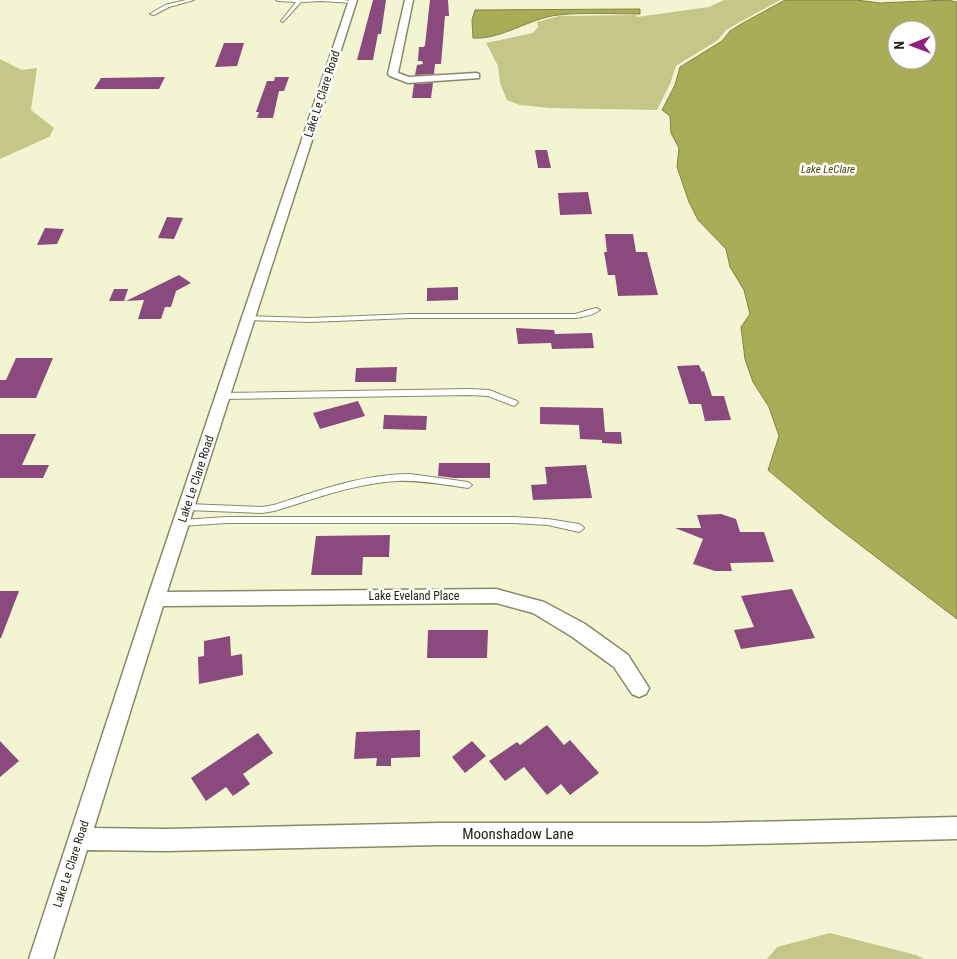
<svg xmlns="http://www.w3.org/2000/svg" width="957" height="959" viewBox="0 0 957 959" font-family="'Roboto Condensed',sans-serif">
<rect width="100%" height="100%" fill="#f3f5d2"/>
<path fill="#c4c788" d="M724 0H780L740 22 726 30 718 40 676 66 670 84 657 110 550 108 520 105 507 100 500 83 498 66 486 43 533 33 538 27 537 22 559 16 636 15 637 17 709 7Z
M0 59 22 70 37 68 31 110 54 128 49 137 0 159Z
M830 933 916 955 924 959H767L777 947Z"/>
<path fill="#aaad57" stroke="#828444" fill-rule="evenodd" d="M785 0H856L880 3 947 0 957 2V619L829 521 768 470 779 436 769 407 753 382 745 359 741 327 750 314 744 290 730 267 726 249 698 220 689 202 677 167 679 148 671 133 670 116 662 110 675 85 680 67 722 41 730 31 743 23ZM897 30H927V60H897Z
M640 9V14C613 14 585 12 558 15 530 18 501 40 473 38L472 20 475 10Z"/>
<path fill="#8a4a7d" d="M373 0H386L381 34H378L373 60H357Z
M430 0H448L449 16H445L441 64H435L434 74 415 75 417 65 423 64 422 61H418L419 47H424L425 45Z
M224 43H244L237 66 215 67Z
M165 77 159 89H94L101 78Z
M275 77H289L284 91H279L273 118H257L259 112H256L267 81H274Z
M433 83 431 98H412L414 84Z
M535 150H547L551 168H538Z
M588 192 592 214 560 215 558 193Z
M167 217 183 218 174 239 158 238Z
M45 228 64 229 57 244 37 245Z
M605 234H633L636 252H647L658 295 618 296 615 275H608L604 252H607Z
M179 275 191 283 176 291 171 307H165L161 319H138L144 300 126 301Z
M458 287V300L427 301V288Z
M114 289H128L124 301H109Z
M516 328 554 330 555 334 592 333 594 348 552 349 551 343 518 344Z
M16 358H53L36 398H0V380H6Z
M699 365 702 372 704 371 712 396H724L731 420 705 421 701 404H689L677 366Z
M397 367 396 382H355L356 368Z
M358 401 365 416 320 429 313 413Z
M540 407 603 408 605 432H621L622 444 602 443V440L580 439 579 425 540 424Z
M384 415 427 416 426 430 383 429Z
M0 434H36L22 465H49L43 478H0Z
M439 463H490V478H454L438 476Z
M586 465 592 498 533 500 531 485 547 484 545 467Z
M721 514 736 519 740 532H764L774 562 730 563 732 571H715L693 564 703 539 675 528H701L697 515Z
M390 535 389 557H363L362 575H311L316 536Z
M792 589 815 638 741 649 734 630 754 627 741 596Z
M0 591H19L1 638H0Z
M428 630H488L487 658H427Z
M230 636 231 656 242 654 243 675 199 684 198 657 204 656V641Z
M547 725 564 745 570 740 599 773 570 795 561 784 547 795 524 767 505 781 489 761 517 742 520 745Z
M420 730V757L391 758V766H376L377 758 354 759 356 732Z
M258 733 273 753 243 774 250 784 233 796 226 787 206 801 191 778Z
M0 741 19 761 0 777Z
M472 741 486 756 465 773 452 757Z"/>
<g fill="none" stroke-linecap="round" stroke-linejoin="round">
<g stroke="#878968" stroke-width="2">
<path id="service" d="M186 0H194L169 7 154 15 150 14 165 5Z
M276 0H344L355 2 353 3 321 1 301 2 283 22 281 21 296 2 278 1Z
M596 308 600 310C593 315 584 317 575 318H410L310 322 249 320 245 318 249 316 310 318 410 314H575Z
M470 389 489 390 517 401 518 403 514 406 488 396 470 395 224 399 220 396 224 393Z
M410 474 468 482 472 485 468 488C445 485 422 480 398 481 355 483 315 499 274 511L262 513 187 510 184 509 183 507 184 505 187 504 262 507 274 505C318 491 362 474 410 474Z
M226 517H514L548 519 579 524 582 526 584 528 582 530 579 532 548 525 514 523H226L182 526 179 525 177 523 179 521 182 520Z"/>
</g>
<g stroke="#878968" stroke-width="3">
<path id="minor" d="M349 0H357L167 592 496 589 544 602 585 624 628 655 649 688 646 694 639 697 632 694 614 667 571 636 533 613 496 603 163 606 94 828 166 829 439 823H705L957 817V839L705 845H439L166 851 87 850 53 959H29L147 599Z
M405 0H413L398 73 409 77 476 73 479 74V78L408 83 390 76 388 74Z"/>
</g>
<use href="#service" fill="#fff" fill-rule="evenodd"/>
<use href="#minor" fill="#fff" fill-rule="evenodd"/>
</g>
<g text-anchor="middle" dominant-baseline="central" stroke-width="5" stroke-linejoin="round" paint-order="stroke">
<g font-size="11" font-style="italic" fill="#484903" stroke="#fff">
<text x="828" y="169">Lake LeClare</text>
</g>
<g font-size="12" fill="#252618" stroke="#fff">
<text transform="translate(322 94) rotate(-72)">Lake Le Clare Road</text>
<text transform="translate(196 479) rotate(-72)">Lake Le Clare Road</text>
<text x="414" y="596">Lake Eveland Place</text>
<text transform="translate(71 864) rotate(-72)">Lake Le Clare Road</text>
</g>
<g font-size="15" fill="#252618" stroke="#fff">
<text x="518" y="834">Moonshadow Lane</text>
</g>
</g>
<g transform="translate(912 45) rotate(269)"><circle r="24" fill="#ffffff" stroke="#a8a8a3"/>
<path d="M0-4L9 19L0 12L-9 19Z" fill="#922080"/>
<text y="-8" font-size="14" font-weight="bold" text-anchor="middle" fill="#252618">N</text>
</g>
</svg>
